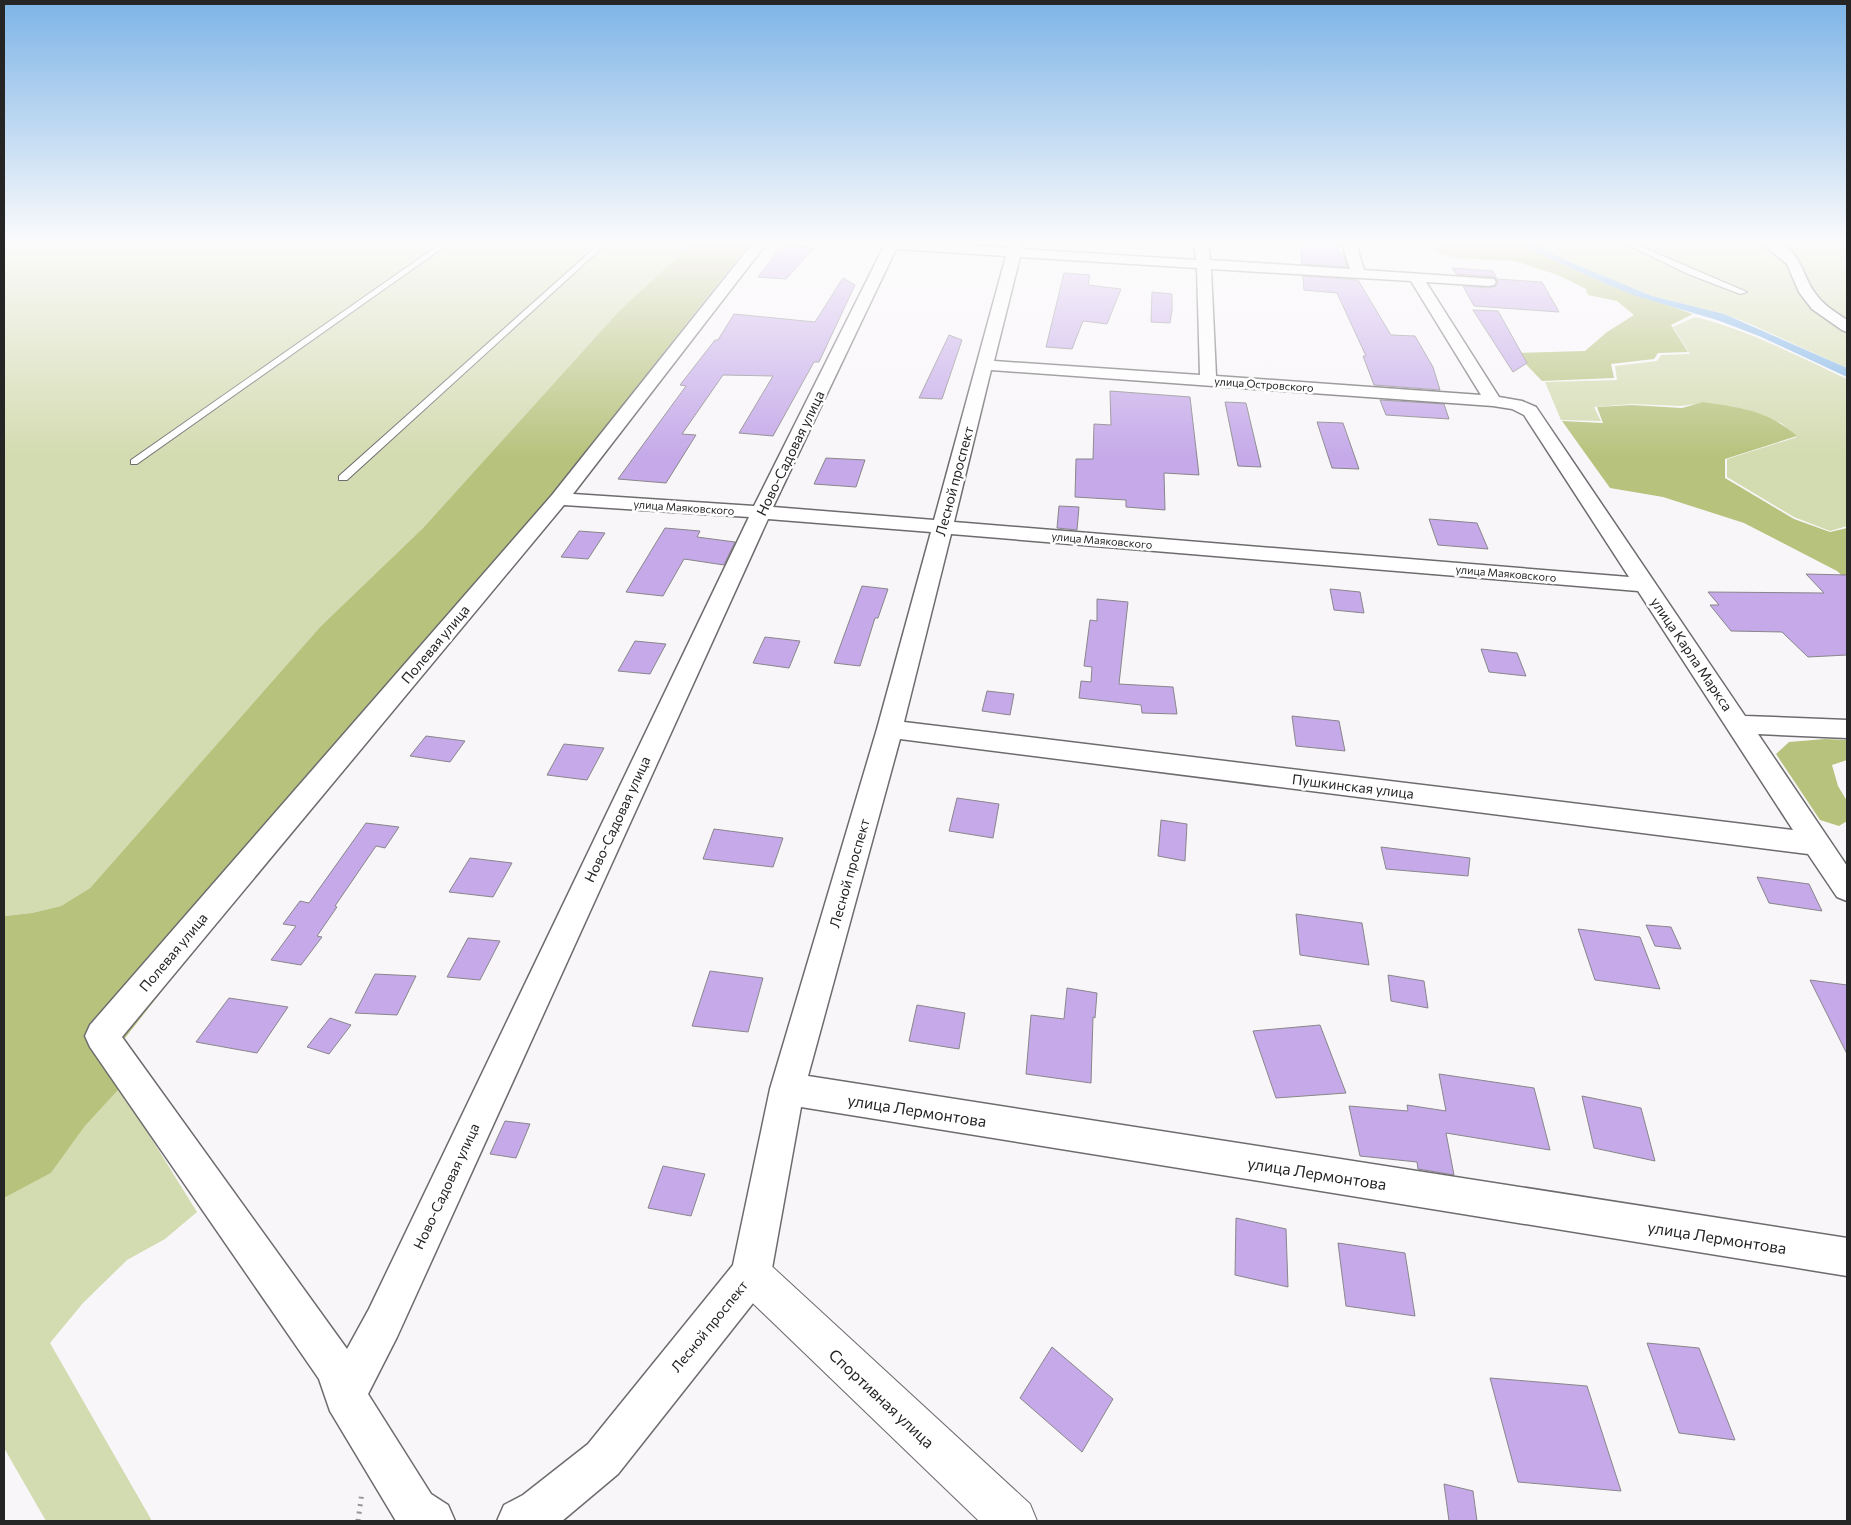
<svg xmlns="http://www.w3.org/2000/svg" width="1851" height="1525" viewBox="0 0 1851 1525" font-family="Commissioner,sans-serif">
<rect width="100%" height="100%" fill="#f9f6f9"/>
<path fill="#d3dbb0" d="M4 244H571L687 249 620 310 423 528 321 626 90 888 61 906 32 913 4 916Z
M1534 244H1847V368L1748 323 1724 314 1652 296 1570 262Z
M1695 317C1748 330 1798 356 1847 379V526L1830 531 1794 517 1727 477V459L1797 437 1781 423 1705 403 1680 406 1631 404 1594 407 1601 421 1561 420 1545 382 1617 380 1615 366 1657 361 1661 355 1690 354 1673 327Z
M120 1088 197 1212 165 1239 127 1260 83 1303 50 1343 152 1521H46L4 1448V1198L51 1173 85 1126Z"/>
<path fill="#b7c27c" d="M692 244H749L103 1066 120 1088 85 1126 51 1173 4 1198V916L32 913 61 906 90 888 321 626 423 528 620 310Z
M1431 244H1519L1608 285 1693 314 1671 325 1688 352 1658 353 1654 359 1611 364 1614 378 1542 381 1515 353 1585 351 1607 332 1634 315 1617 301 1588 295 1586 289 1558 275 1515 261 1457 258 1440 254Z
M1703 402C1741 408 1767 410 1797 436L1725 459V478L1794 519 1830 532 1847 528V580L1837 571 1744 523 1663 497 1610 488 1562 421 1603 423 1597 407 1632 405 1682 408Z
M1825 739 1847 740V760L1832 765 1838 786 1847 801V821L1839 826 1820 820 1776 754 1789 742Z"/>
<path fill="#7db3e6" d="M1519 244H1534L1570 262 1652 296 1724 314 1847 368V377L1759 336 1717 320 1636 296 1608 285Z"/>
<path fill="#c5a9e9" stroke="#88878a" d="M1300 244H1336L1340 255H1344L1347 267 1302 264Z
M782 246 814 248 786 279 758 277Z
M1452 268 1493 271 1497 279 1542 282 1559 312 1474 306 1463 286 1489 288 1496 286 1498 281 1494 277 1456 274Z
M1064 273 1090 275 1088 285 1121 289 1107 324 1083 321 1072 349 1046 347Z
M1303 276 1358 280 1391 335 1415 336 1433 367 1440 390 1374 385 1363 356H1366L1337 293 1304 290Z
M843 278 855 285 819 362H814L773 436 739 433 773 376 723 375 682 434 696 435 666 483 618 479 686 386 680 385 715 340H718L734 314 815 322Z
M1152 292 1172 294V310L1170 323 1151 322Z
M1473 310 1498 311 1527 363 1513 372Z
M949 335 962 340 942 399 919 398Z
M1110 391 1190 397 1199 475 1164 473 1165 510 1126 507V500L1075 497 1076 459H1093L1094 424 1111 425Z
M1380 400 1444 404 1449 419 1386 415Z
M1225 402 1246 403 1261 467 1238 466Z
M1317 422 1343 423 1359 469 1332 468Z
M826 458 865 460 856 487 814 484Z
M1059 506 1079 507 1077 530 1057 528Z
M1429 519 1477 523 1488 549 1438 545Z
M665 528 700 531 697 537 735 542 724 565 684 559 663 596 626 592Z
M579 531 605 533 588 559 561 557Z
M1806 574 1847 575V655L1808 657 1782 632 1731 631 1710 605H1719L1708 592 1824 593Z
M862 586 888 589 878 618H875L860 666 834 663Z
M1330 589 1360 592 1364 613 1334 610Z
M1097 599 1128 602 1119 684 1173 687 1177 714 1142 713 1141 705 1079 698 1081 681 1091 682 1092 667 1084 666 1090 620 1097 621Z
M765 637 800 641 789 668 753 663Z
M635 641 666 644 650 674 618 671Z
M1481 649 1517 653 1526 676 1489 672Z
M987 691 1014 694 1010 715 982 711Z
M1292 716 1339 721 1345 751 1296 746Z
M426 736 465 741 450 762 410 756Z
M564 744 604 748 587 780 547 775Z
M957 798 999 804 993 838 949 831Z
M1161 820 1187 824 1185 861 1158 856Z
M366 823 399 827 385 848 376 846 335 906 337 907 317 936 322 937 301 965 271 960 296 926 283 924 300 901 309 903Z
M714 829 783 838 773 867 703 859Z
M1381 847 1470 858 1468 876 1386 869Z
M470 858 512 863 493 897 449 892Z
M1757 877 1809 884 1822 911 1769 903Z
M1296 914 1362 923 1369 965 1300 955Z
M1646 925 1671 927 1681 949 1655 946Z
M1578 929 1640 937 1660 989 1595 980Z
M468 938 500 941 480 980 447 977Z
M710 971 763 978 748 1032 692 1026Z
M375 974 416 976 397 1015 355 1013Z
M1388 975 1424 981 1428 1008 1391 1001Z
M1810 980 1847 985V1054Z
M1067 988 1097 993 1095 1018 1093 1017 1091 1083 1026 1074 1031 1015 1064 1019Z
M229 998 288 1007 257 1053 196 1042Z
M917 1005 965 1013 959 1049 909 1041Z
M330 1018 351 1025 329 1054 307 1047Z
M1320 1025 1346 1093 1276 1098 1253 1031Z
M1439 1074 1534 1088 1550 1150 1446 1133 1454 1175 1418 1169 1417 1162 1360 1156 1349 1106 1408 1111 1407 1105 1446 1111Z
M1582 1096 1641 1108 1655 1161 1594 1148Z
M505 1121 530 1124 516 1158 490 1154Z
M663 1166 705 1174 691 1216 648 1208Z
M1236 1218 1286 1229 1288 1287 1235 1275Z
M1338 1243 1405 1253 1415 1316 1346 1306Z
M1647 1343 1699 1348 1735 1440 1679 1433Z
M1052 1347 1113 1399 1082 1452 1020 1398Z
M1490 1378 1587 1386 1621 1491 1518 1482Z
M1444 1484 1473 1491 1477 1521H1449Z"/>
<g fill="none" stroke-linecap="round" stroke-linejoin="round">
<g stroke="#6e6b6e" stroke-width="2">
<path id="service" d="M440 244H448L137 464H131V460Z
M599 244H606L347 480H339V476Z
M1626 244H1635L1747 292 1740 294 1688 274Z"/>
</g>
<g stroke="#6e6b6e" stroke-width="3">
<path id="minor" d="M752 244H766L573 494 754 506 883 248 876 244H947L1008 248 1009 244H1023L1021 249 1196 260 1194 244H1208L1210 260 1350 269 1342 244H1356L1364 270 1494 279 1496 282 1494 285 1489 286 1426 282 1499 397 1522 401 1536 407 1745 716 1847 720V738L1758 734 1847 866V901L1837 897 1808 854 900 739 808 1076 1847 1238V1276L801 1107 771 1274 765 1288 618 1474 562 1521H497L504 1505 523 1495 588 1444 733 1265 770 1089 877 729 931 532 768 519 397 1337 368 1394 431 1494 448 1505 455 1521H396L330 1411 319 1379 90 1047 85 1036 90 1025 552 495ZM896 249 1006 256 934 520 773 507ZM1020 257 1197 268 1200 375 994 361ZM1211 269 1411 281 1481 395 1216 376ZM991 370 1493 406 1512 409 1524 415 1629 577 954 522ZM564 505 749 517 369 1309 347 1349 122 1037ZM951 534 1638 591 1793 830 904 722Z
M1763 244C1768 244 1775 243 1779 244 1801 251 1803 278 1815 293 1823 305 1835 312 1847 320V332L1842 330 1812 309 1799 292 1787 264Z"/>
</g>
<g stroke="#6e6b6e" stroke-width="2">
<path id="tertiary" d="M751 1254 765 1260 1030 1504 1037 1521H979L737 1288 731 1274 737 1260Z"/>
</g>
<path stroke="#989698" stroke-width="5" stroke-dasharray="2 5.5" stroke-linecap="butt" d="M358 1521 362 1492"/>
<use href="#service" fill="#fff" fill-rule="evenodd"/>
<use href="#minor" fill="#fff" fill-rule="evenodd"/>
<use href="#tertiary" fill="#fff" fill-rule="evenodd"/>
</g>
<linearGradient id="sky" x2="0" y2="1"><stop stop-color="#7db4e7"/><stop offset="0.53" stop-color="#fcfbfc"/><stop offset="1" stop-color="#fcfbfc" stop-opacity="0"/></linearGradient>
<rect width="1851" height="458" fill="url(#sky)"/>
<g text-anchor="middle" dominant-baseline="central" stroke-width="5" stroke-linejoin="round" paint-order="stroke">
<g font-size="11" fill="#262526" stroke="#fff">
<text transform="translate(1264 384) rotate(4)">улица Островского</text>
<text transform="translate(684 507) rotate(4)">улица Маяковского</text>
<text transform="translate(1102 540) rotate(5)">улица Маяковского</text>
<text transform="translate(1506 573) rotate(5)">улица Маяковского</text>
</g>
<g font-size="14" fill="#262526" stroke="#fff">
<text transform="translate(790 453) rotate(-64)">Ново-Садовая улица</text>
<text transform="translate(954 481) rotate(-75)">Лесной проспект</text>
<text transform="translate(435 644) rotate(-50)">Полевая улица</text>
<text transform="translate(1692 654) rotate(56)">улица Карла Маркса</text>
<text transform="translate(1353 786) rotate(7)">Пушкинская улица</text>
<text transform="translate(617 819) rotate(-65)">Ново-Садовая улица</text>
<text transform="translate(849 873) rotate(-74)">Лесной проспект</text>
<text transform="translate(173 952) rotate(-50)">Полевая улица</text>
<text transform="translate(446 1186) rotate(-65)">Ново-Садовая улица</text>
<text transform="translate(709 1326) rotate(-51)">Лесной проспект</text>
</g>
<g font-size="16" fill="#262526" stroke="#fff">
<text transform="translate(917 1110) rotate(9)">улица Лермонтова</text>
<text transform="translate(1317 1173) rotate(9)">улица Лермонтова</text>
<text transform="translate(1717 1237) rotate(9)">улица Лермонтова</text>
<text transform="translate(882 1398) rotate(43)">Спортивная улица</text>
</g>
</g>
<rect width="1851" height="1525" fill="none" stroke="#262526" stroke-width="10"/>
</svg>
